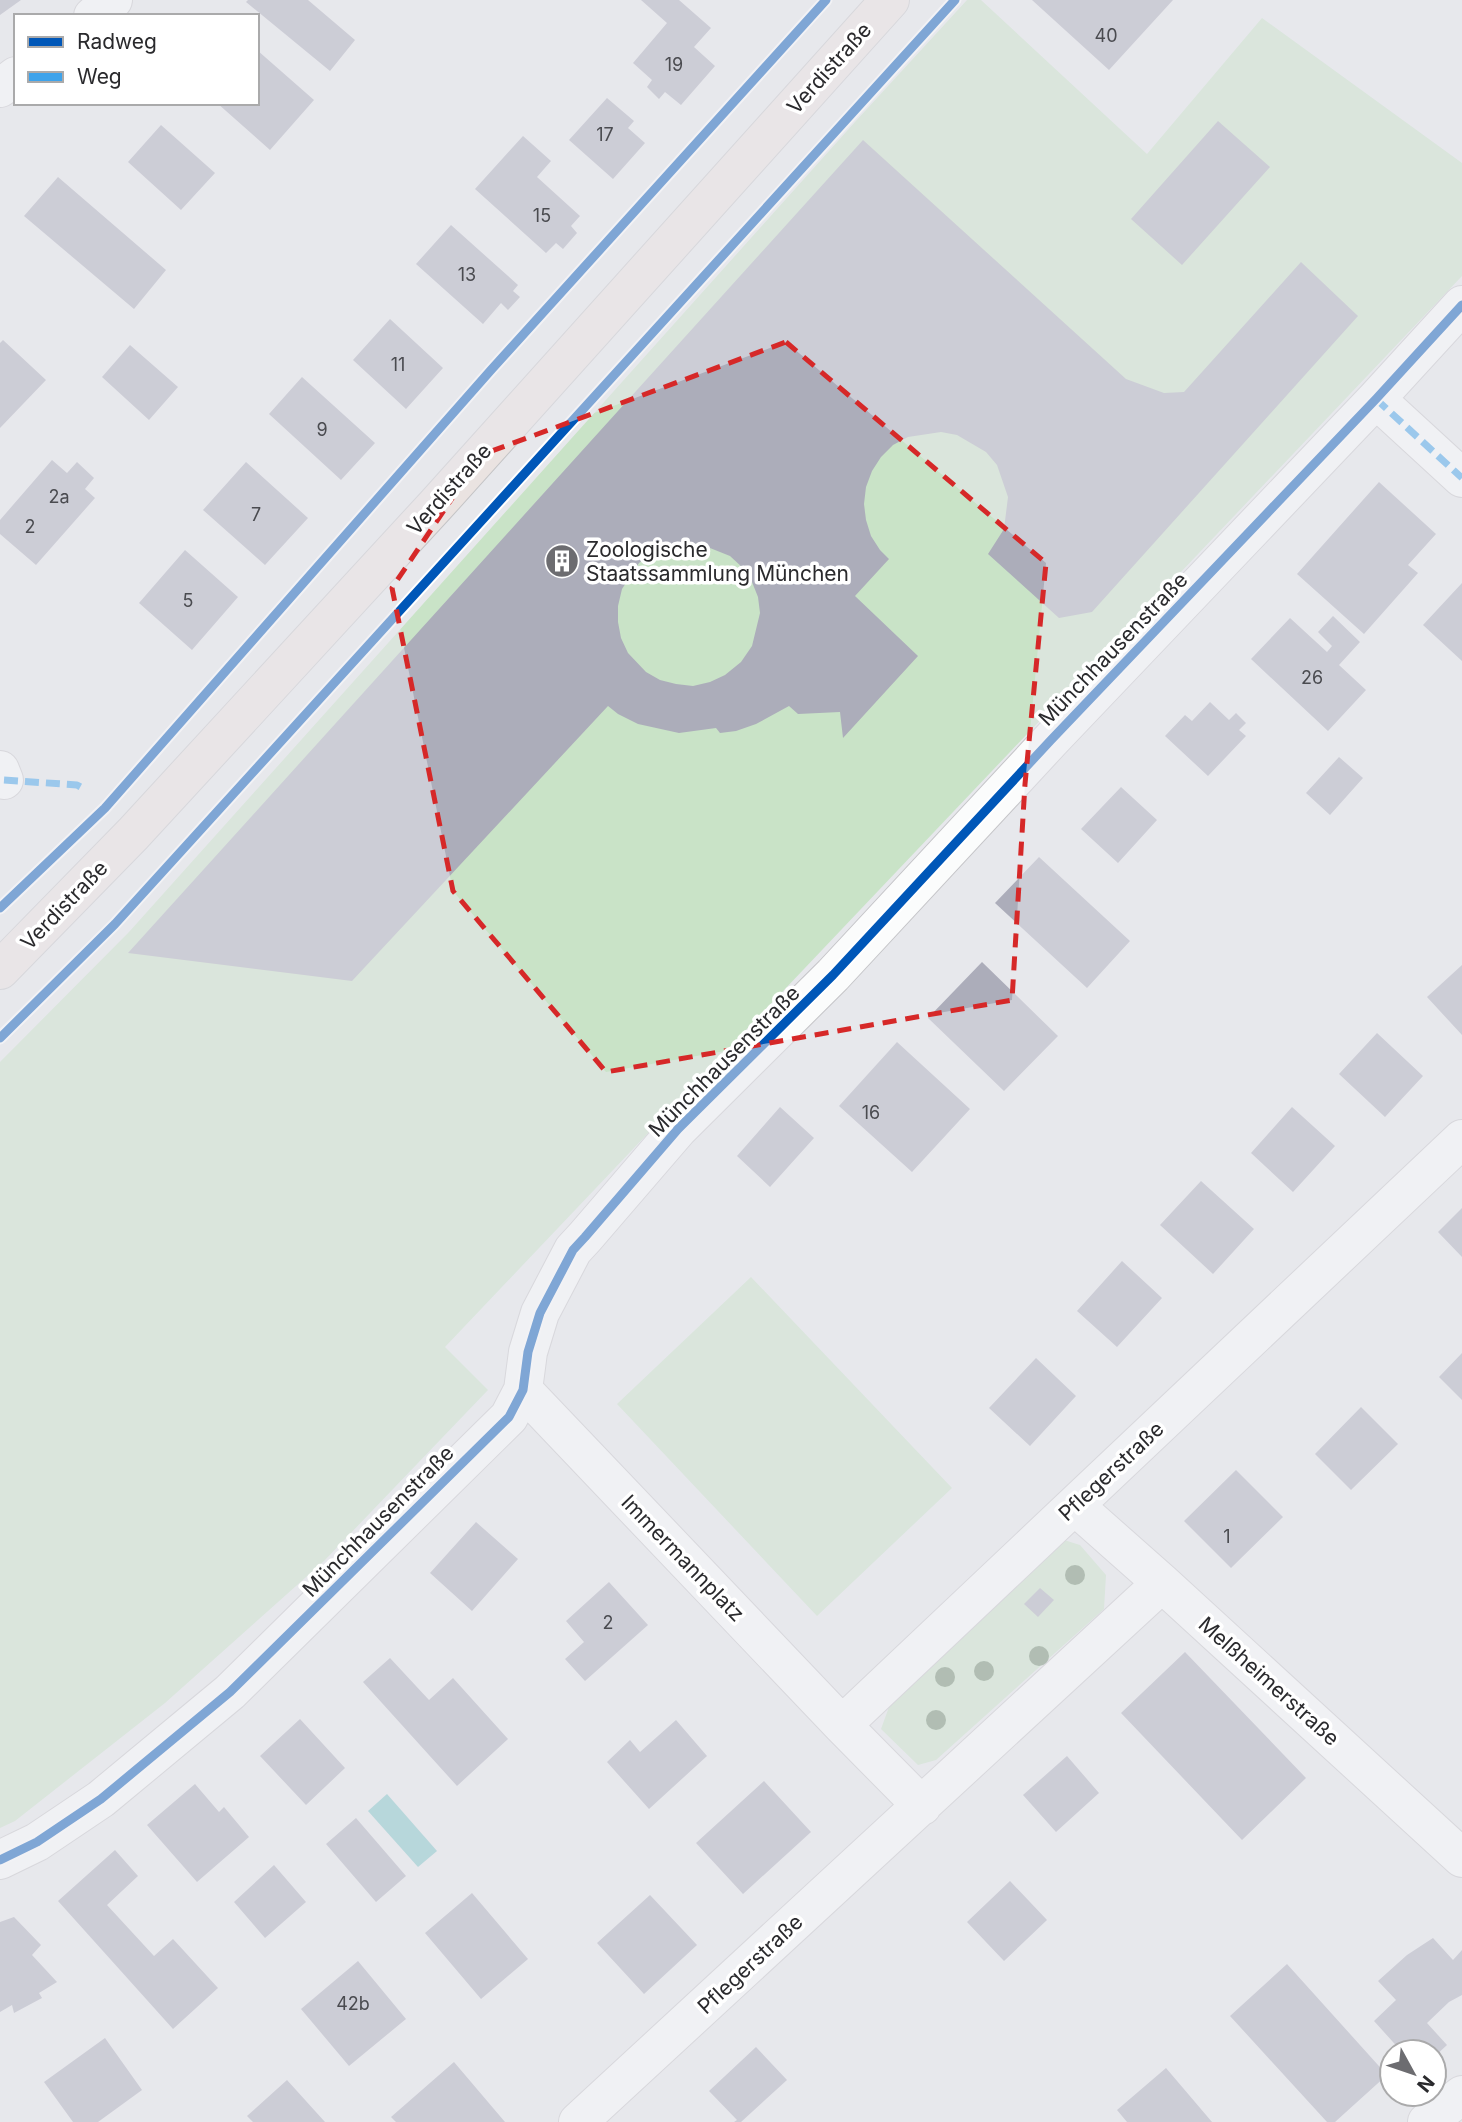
<svg xmlns="http://www.w3.org/2000/svg" width="1462" height="2122" viewBox="0 0 1462 2122" font-family="Inter,sans-serif">
<rect width="100%" height="100%" fill="#e7e8ec"/>
<path fill="#c9e3c7" d="M967 0H981L1147 154 1262 18 1462 163V276L445 1347 488 1390 324 1561 165 1703 15 1821 0 1828V1062L129 932 855 122Z
M751 1277 952 1488 817 1616 617 1404Z
M1064 1540 1080 1545 1106 1575 1104 1609 936 1760 918 1765 881 1729 889 1707Z"/>
<path fill="#7dc3c5" d="M387 1794 437 1851 418 1867 368 1811Z"/>
<path fill="#acadba" fill-rule="evenodd" d="M0 0H21L0 15Z
M248 0H308L355 40 330 71 246 2Z
M641 0H679L711 28 694 47 715 66 681 105 665 92 659 99 647 87 652 80 633 63 667 23Z
M1032 0H1173L1109 70Z
M257 50 314 100 270 150 217 103H257Z
M607 98 634 121 628 128 645 143 613 179 569 140Z
M1218 121 1270 167 1182 265 1131 219Z
M161 125 215 173 181 210 128 162Z
M523 136 551 161 537 177 580 216 571 226 577 233 563 249 556 243 546 253 475 189Z
M863 140 1126 379 1164 393 1184 392 1301 262 1358 316 1092 612 1059 618 988 554 1004 529 1008 497 997 465 986 452 957 435 941 432 908 437 893 445 881 457 872 471 866 487 864 504 866 520 871 536 880 550 889 559 855 596 918 656 843 738 840 712 798 714 789 706 756 724 736 731 720 733 716 728 679 733 638 724 618 714 608 706 352 981 128 953ZM683 543 700 544 730 556 743 568 752 582 758 597 760 613 752 646 741 662 725 675 710 682 693 686 676 684 660 680 646 672 628 653 621 638 618 622V606L622 589 639 563 653 552Z
M58 177 166 270 134 309 24 216Z
M451 225 518 285 513 291 520 297 508 310 501 303 483 324 416 264Z
M390 319 443 368 406 409 353 360Z
M3 340 46 380 0 428V343Z
M130 345 178 387 149 420 102 377Z
M302 377 375 443 341 480 269 414Z
M52 460 67 473 77 462 94 478 85 489 95 498 36 565 0 534V520Z
M246 462 308 518 265 565 203 510Z
M1379 482 1436 534 1408 565 1418 573 1364 634 1297 574Z
M185 550 238 597 192 650 139 603Z
M1462 583V661L1423 625Z
M1333 616 1360 642 1339 665 1366 690 1328 731 1251 659 1290 618 1327 652 1332 646 1318 632Z
M1210 702 1229 720 1236 713 1246 723 1239 730 1246 736 1208 776 1165 736 1185 715 1192 721Z
M1339 757 1363 778 1330 815 1306 793Z
M1121 787 1157 820 1118 863 1081 829Z
M1039 857 1130 941 1087 988 995 903Z
M982 962 1058 1036 1004 1091 928 1018Z
M1462 965V1035L1427 997Z
M1377 1033 1423 1076 1385 1117 1339 1074Z
M897 1042 970 1109 912 1172 839 1106Z
M780 1107 814 1138 770 1187 737 1156Z
M1292 1107 1335 1146 1293 1192 1251 1153Z
M1201 1181 1254 1229 1213 1274 1160 1225Z
M1462 1208V1257L1438 1232Z
M1122 1261 1162 1298 1117 1347 1077 1311Z
M1462 1353V1400L1439 1377Z
M1036 1358 1076 1396 1030 1446 989 1408Z
M1361 1407 1398 1444 1351 1490 1315 1454Z
M1236 1470 1283 1517 1231 1568 1184 1521Z
M476 1522 518 1559 472 1611 430 1573Z
M609 1582 648 1625 585 1681 565 1659 584 1642 566 1621Z
M1040 1588 1054 1600 1038 1617 1024 1604Z
M1185 1652 1306 1778 1242 1840 1121 1713Z
M390 1658 429 1700 453 1678 508 1739 457 1786 363 1682Z
M300 1719 345 1768 306 1805 260 1756Z
M676 1720 707 1756 649 1809 607 1762 630 1740 640 1752Z
M1067 1756 1099 1793 1056 1832 1023 1795Z
M764 1781 811 1832 743 1894 696 1843Z
M195 1784 219 1812 224 1807 249 1837 197 1882 147 1825Z
M356 1818 406 1876 376 1902 326 1844Z
M115 1850 138 1876 107 1905 154 1956 173 1939 218 1988 173 2029 58 1901Z
M274 1865 306 1902 265 1938 234 1902Z
M1010 1881 1047 1920 1004 1961 967 1922Z
M472 1893 528 1959 481 1999 425 1933Z
M650 1895 697 1945 644 1994 597 1943Z
M14 1917 41 1945 32 1955 57 1982 39 1993 42 1998 14 2013 12 2005 0 2012V1922Z
M1433 1938 1453 1960 1462 1950V1995L1449 2002 1427 2023 1447 2045 1434 2057V2052H1402L1374 2021 1396 2000 1378 1981 1407 1955Z
M358 1961 406 2019 349 2066 301 2009Z
M1287 1964 1387 2075 1335 2122H1327L1230 2016Z
M105 2038 142 2090 98 2122H73L44 2082Z
M756 2047 787 2080 741 2122H734L737 2120 709 2091Z
M454 2062 505 2122H396L391 2117Z
M1166 2068 1212 2122H1127L1117 2110Z
M287 2080 325 2122H253L247 2116Z"/>
<g fill="none" stroke-linecap="round" stroke-linejoin="round">
<g stroke="#c5c5c8" stroke-width="40">
<path id="street" d="M93 16 113 0
M0 88 16 76
M1376 399 1462 478
M0 770 4 780
M523 1390 842 1725 922 1806
M1075 1506 1162 1583 1462 1858
M842 1725 1462 1139
M0 1860 37 1842 101 1799 230 1692 509 1417 523 1390 528 1352 540 1313 573 1250 585 1237 678 1129 833 975 1051 740 1376 399 1462 305
M578 2122 1162 1583
M1427 2122 1462 2095"/>
</g>
<g stroke="#c4c4c6" stroke-width="40">
<path id="primary" d="M0 970 133 834 435 506 890 0"/>
</g>
<use href="#street" stroke="#fbfcfc" stroke-width="38"/>
<use href="#primary" stroke="#eae3e1" stroke-width="38"/>
<path stroke="#3ea3eb" stroke-width="7" stroke-dasharray="14 7" stroke-linecap="butt" d="M1376 399 1462 478
M4 780 77 785 84 789"/>
<g stroke="#fff" stroke-width="13">
<path id="cycleway" d="M0 908 105 808 491 370 826 0
M0 1038 115 924 955 0
M0 1860 37 1842 101 1799 230 1692 509 1417 523 1390 528 1352 540 1313 573 1250 585 1237 678 1129 833 975 1051 740 1376 399 1462 305"/>
</g>
<use href="#cycleway" stroke="#0057b8" stroke-width="9"/>
</g>
<g fill="#6f8a6d">
<circle cx="1075" cy="1575" r="10"/>
<circle cx="1039" cy="1656" r="10"/>
<circle cx="984" cy="1671" r="10"/>
<circle cx="945" cy="1677" r="10"/>
<circle cx="936" cy="1720" r="10"/>
</g>
<path d="M0 0H1462V2122H0ZM786 342 1046 563 1025 784 1012 1000 606 1072 453 891 392 588 481 455Z" fill="#e7e8ec" fill-opacity=".55" fill-rule="evenodd"/>
<path fill="none" stroke="#d62828" stroke-width="5" stroke-dasharray="14 9" stroke-linejoin="round" d="M786 342 1046 563 1025 784 1012 1000 606 1072 453 891 392 588 481 455Z"/>
<defs>
<g id="building-disc" transform="scale(1.75)"><circle r="9.5" fill="#6c6c70" stroke="#fff"/><path d="M-4-6H4V6H1V3H-1V6H-4ZM-2.5-4.3h1.7v1.8h-1.7ZM.8-4.3h1.7v1.8H.8ZM-2.5-1h1.7V.8h-1.7ZM.8-1h1.7V.8H.8Z" fill="#fff"/></g>
</defs>
<g fill-rule="evenodd">
<use href="#building-disc" x="562" y="561"/>
</g>
<g text-anchor="middle" dominant-baseline="central" stroke-width="7" stroke-linejoin="round" paint-order="stroke">
<g font-size="18" fill="#4a4b50">
<text x="1106" y="35">40</text>
<text x="674" y="64">19</text>
<text x="605" y="134">17</text>
<text x="542" y="215">15</text>
<text x="467" y="274">13</text>
<text x="398" y="364">11</text>
<text x="322" y="429">9</text>
<text x="59" y="496">2a</text>
<text x="256" y="514">7</text>
<text x="30" y="526">2</text>
<text x="188" y="600">5</text>
<text x="1312" y="677">26</text>
<text x="871" y="1112">16</text>
<text x="1227" y="1536">1</text>
<text x="608" y="1622">2</text>
<text x="353" y="2003">42b</text>
</g>
<g font-size="21" fill="#2a2a2d" stroke="#fff">
<text transform="translate(829 68) rotate(-48)">Verdistraße</text>
<text transform="translate(449 489) rotate(-48)">Verdistraße</text>
<text transform="translate(1113 649) rotate(-46)">Münchhausenstraße</text>
<text transform="translate(64 905) rotate(-46)">Verdistraße</text>
<text transform="translate(724 1061) rotate(-45)">Münchhausenstraße</text>
<text transform="translate(1111 1471) rotate(-43)">Pflegerstraße</text>
<text transform="translate(378 1521) rotate(-45)">Münchhausenstraße</text>
<text transform="translate(683 1558) rotate(46)">Immermannplatz</text>
<text transform="translate(1269 1681) rotate(42)">Melßheimerstraße</text>
<text transform="translate(750 1964) rotate(-43)">Pflegerstraße</text>
</g>
<g font-size="21" fill="#2a2a2d" stroke="#fff" text-anchor="start">
<text x="586" y="549">Zoologische<tspan x="586" dy="24">Staatssammlung München</tspan></text>
</g>
</g>
<rect x="14" y="14" width="245" height="91" fill="#ffffff" stroke="#aaaaab" stroke-width="2"/>
<rect x="28" y="37" width="35" height="10" fill="#0057b8" stroke="#aaaaab" stroke-width="2"/>
<text x="77" y="49" font-size="21" fill="#2a2a2d">Radweg</text>
<rect x="28" y="72" width="35" height="10" fill="#3ea3eb" stroke="#aaaaab" stroke-width="2"/>
<text x="77" y="84" font-size="21" fill="#2a2a2d">Weg</text>
<g transform="translate(1413 2073) rotate(130)"><circle r="33" fill="#ffffff" stroke="#aaaaab" stroke-width="2"/>
<path d="M0-5L12 26L0 18L-12 26Z" fill="#6c6c70"/>
<text y="-10" font-size="19" font-weight="bold" text-anchor="middle" fill="#2a2a2d">N</text>
</g>
</svg>
